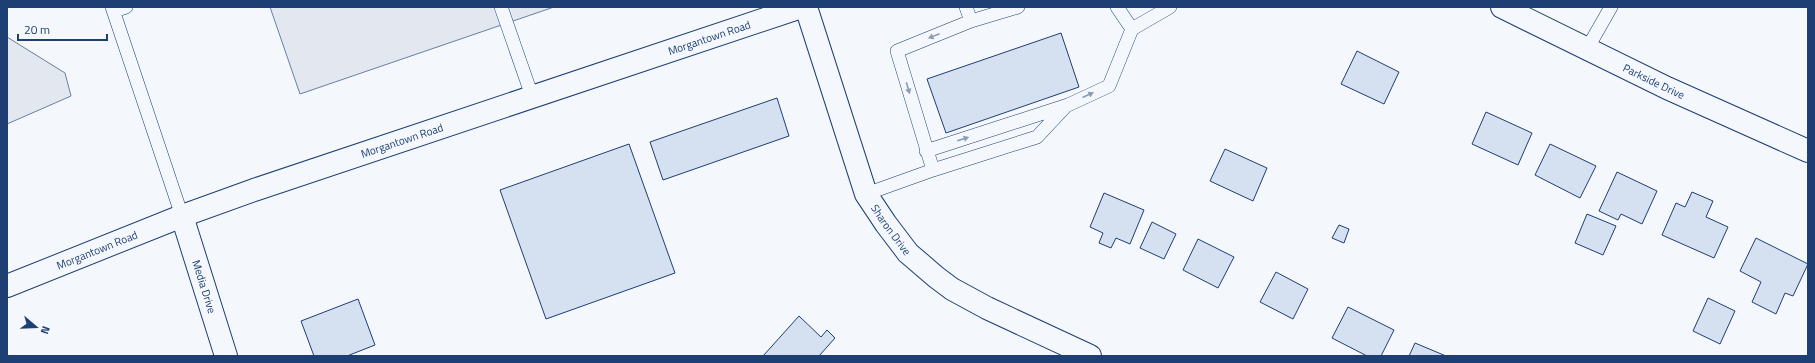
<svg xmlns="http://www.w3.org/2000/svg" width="1815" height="363" viewBox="0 0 1815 363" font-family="'Titillium Web',sans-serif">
<rect width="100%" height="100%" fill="#f4f7fb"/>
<path fill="#e3e8f0" stroke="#687fa3" d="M270 7H554L300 94Z
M7 37 65 73 71 96 7 124Z"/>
<path fill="#d5e0f0" stroke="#1d3f73" d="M1061 33 1079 87 946 133 927 79Z
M1357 51 1399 72 1384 104 1341 84Z
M777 98 789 136 663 180 650 142Z
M1486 112 1532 133 1518 165 1472 144Z
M629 144 675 273 546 319 500 190Z
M1550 144 1596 166 1580 198 1535 175Z
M1225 149 1267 168 1253 201 1210 181Z
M1617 172 1657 191 1642 224 1621 214 1618 220 1599 211Z
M1692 192 1713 201 1706 217 1728 227 1714 258 1662 235 1676 203 1685 207Z
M1104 193 1144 210 1130 244 1116 238 1111 248 1099 243 1103 233 1090 227Z
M1587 214 1616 226 1603 255 1575 243Z
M1152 222 1176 234 1164 259 1140 248Z
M1339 225 1349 229 1344 243 1332 238Z
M1756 238 1808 264 1793 296 1785 293 1776 314 1752 302 1761 282 1740 271Z
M1198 239 1234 257 1218 288 1183 270Z
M1276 272 1308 289 1293 319 1260 302Z
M1708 298 1735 311 1720 344 1693 331Z
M358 299 375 345 347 356H314L301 321Z
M1348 307 1394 330 1381 356H1367L1332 338Z
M799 316 821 337 827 330 835 338 819 356H763Z
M1415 343 1446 356H1409Z"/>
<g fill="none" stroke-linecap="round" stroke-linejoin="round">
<g stroke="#1d3f73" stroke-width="14">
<path id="lane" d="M112 7 182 216
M501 7 532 96
M966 7 971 21
M1117 7 1132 29
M114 11 126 7
M1587 49 1611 7
M926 151 1068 105 1109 86 1132 29 1170 7
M933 170 897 51 971 21 1018 7
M866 194 933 170 1037 137 1066 106"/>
</g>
<g stroke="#1d3f73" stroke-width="24">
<g id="street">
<path id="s1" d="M806 7 866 194 886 224 908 253 936 277 952 289 987 308 1090 356"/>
<path id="s2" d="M1502 7 1667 88 1808 151"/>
<path id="s3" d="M182 216 226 356"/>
</g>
</g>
<g stroke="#1d3f73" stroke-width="24">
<g id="primary">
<path id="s4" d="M7 286 182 216 254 190 801 7"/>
</g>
</g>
<use href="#lane" stroke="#f4f7fb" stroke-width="13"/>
<use href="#street" stroke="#f4f7fb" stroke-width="22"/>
<use href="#primary" stroke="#f4f7fb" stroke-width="22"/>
</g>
<defs><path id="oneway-solid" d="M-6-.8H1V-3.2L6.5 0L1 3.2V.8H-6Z"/></defs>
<g fill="#889bb7">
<use href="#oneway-solid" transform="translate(934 36) rotate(158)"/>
<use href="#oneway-solid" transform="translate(908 88) rotate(74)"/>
<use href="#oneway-solid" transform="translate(1088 95) rotate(-25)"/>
<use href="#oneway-solid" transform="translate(963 139) rotate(-18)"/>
</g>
<g text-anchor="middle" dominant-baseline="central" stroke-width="3" stroke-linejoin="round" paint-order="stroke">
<g font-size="11" fill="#1d3f73" stroke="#f4f7fb">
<text stroke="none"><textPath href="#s4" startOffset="745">Morgantown Road</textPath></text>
<text stroke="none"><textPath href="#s2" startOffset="169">Parkside Drive</textPath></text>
<text stroke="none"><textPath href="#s4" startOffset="421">Morgantown Road</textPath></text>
<text stroke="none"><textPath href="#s1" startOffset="240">Sharon Drive</textPath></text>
<text stroke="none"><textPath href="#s4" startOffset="97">Morgantown Road</textPath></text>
<text stroke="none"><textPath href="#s3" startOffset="74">Media Drive</textPath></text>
</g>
</g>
<rect width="1815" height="363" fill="none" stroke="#1d3f73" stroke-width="16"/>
<g transform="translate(36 327) rotate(109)" stroke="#f4f7fb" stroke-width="3" paint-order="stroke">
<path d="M0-3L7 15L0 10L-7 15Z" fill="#1d3f73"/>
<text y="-6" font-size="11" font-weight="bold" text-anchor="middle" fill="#1d3f73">N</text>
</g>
<path d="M18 34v6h89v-6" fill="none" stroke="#1d3f73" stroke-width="2"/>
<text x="24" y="34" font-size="12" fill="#1d3f73" stroke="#f4f7fb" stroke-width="3" paint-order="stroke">20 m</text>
</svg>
